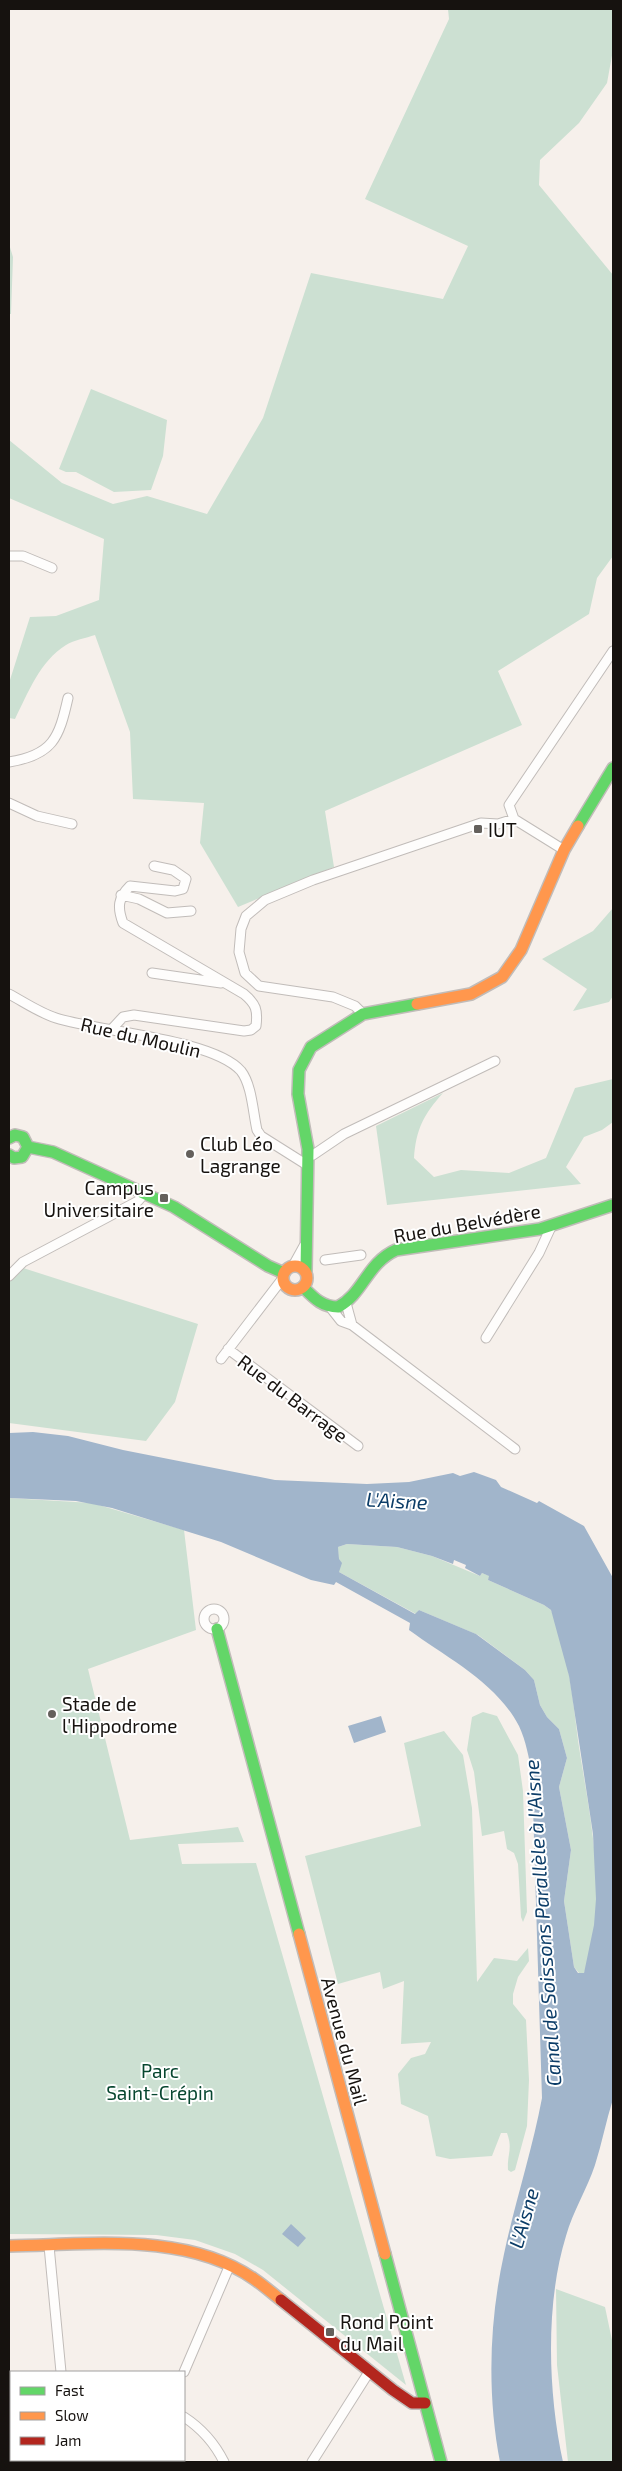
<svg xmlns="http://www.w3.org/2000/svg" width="622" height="2471" viewBox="0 0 622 2471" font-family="'Exo 2',sans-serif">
<rect width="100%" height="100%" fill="#f6f0eb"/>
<path fill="#cce0d2" d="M448 9H613V50L607 83 579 123 540 160 539 185 613 275V556L597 578 589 614 498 671 522 725 325 811 334 867 238 907 200 843 204 803 133 799 130 732 95 635C86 638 74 640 66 645 40 661 28 693 15 719L9 718V683L30 617 56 616 99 600 104 539 9 498V440L62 483 113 504 147 496 207 514 263 418 311 273 443 299 468 246 365 199 449 19Z
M9 244 13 257 11 314H9Z
M91 389 167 420 163 456 151 490 114 492 76 472H66L59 469Z
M613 908V996L609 1002 573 1011 587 989 542 959 593 931Z
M613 1079V1122L602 1130 584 1137 566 1167 581 1184 387 1205 376 1126 443 1093C424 1114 416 1129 414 1158L434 1177 461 1170 509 1173 546 1158 575 1088Z
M20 1267 198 1324 175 1402 146 1441 9 1423V1280Z
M9 1498 92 1503 184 1530 196 1630 88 1669 130 1840 238 1827 244 1842 178 1844 182 1864 256 1863 406 2385 263 2270 235 2254 195 2240 156 2235 9 2234Z
M347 1544 397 1547 432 1556 480 1576 482 1573 490 1576 488 1580 544 1605 551 1610C569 1652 573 1702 579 1747 589 1811 611 1913 584 1973H579L574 1967 564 1901 571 1850 559 1787 567 1758 559 1729 547 1717 540 1705 534 1680 525 1670 478 1635 419 1610 416 1614 339 1572 338 1547Z
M483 1712 497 1716 518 1755 523 1791 527 1912 523 1922 521 1917 518 1864 514 1853 507 1849 504 1831 482 1836 474 1772 467 1750 472 1717Z
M444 1731 463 1755 472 1808 477 1982 494 1958 517 1961 528 1948 529 1961 518 1977 513 1994V2004L526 2020 529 2080 527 2126 515 2170 511 2172 508 2170C507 2154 513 2149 507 2133H501L492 2156 450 2159 436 2156 428 2116 401 2104 398 2074 411 2058 425 2054 431 2042 401 2044 404 1981 383 1989 380 1972 338 1984 305 1856 421 1826 404 1743Z
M556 2289 605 2307 613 2345V2462H568L557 2365Z"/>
<path fill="#a1b5cb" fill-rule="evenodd" d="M33 1432 68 1436 123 1450 275 1480 367 1484 409 1482 453 1473 460 1476 474 1472 496 1480 501 1487 537 1503 539 1501 584 1526 613 1578V2099C606 2121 602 2143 595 2165 587 2189 573 2211 566 2236 545 2304 548 2393 563 2462H500C487 2394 489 2322 504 2254 515 2202 532 2151 542 2098L532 1774C529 1758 526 1741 519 1726 496 1682 447 1658 409 1630L410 1623 336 1582 334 1585 311 1580 221 1542 112 1508 76 1501 9 1498V1433ZM347 1544 397 1547 432 1556 453 1564 454 1560 466 1565 465 1568 480 1576 482 1573 489 1576 488 1580 544 1605 551 1610 569 1676 593 1834 596 1899 594 1925 584 1973H578L574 1967 564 1901 571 1850 559 1787 567 1758 559 1729 547 1717 540 1705 534 1680 525 1670 476 1634 419 1610 415 1614 339 1572 342 1563 339 1559 338 1547Z
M381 1716 386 1732 354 1743 348 1726Z
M291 2224 306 2238 298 2247 282 2234Z"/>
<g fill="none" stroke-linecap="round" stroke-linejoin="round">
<g stroke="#c1bcb9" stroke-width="11">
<path id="street" d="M9 556H23L52 568
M9 762C53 755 59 738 68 698
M9 803 37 816 72 824
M564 850 514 819 509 805 613 651
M121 895 139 899 167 913 191 911
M152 973 221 983
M9 994C24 1002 40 1013 56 1018 100 1032 213 1039 241 1071 252 1085 253 1113 257 1130L261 1136 307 1165
M363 1014 355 1006 333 997 259 986 245 973 239 952 241 929 246 916 265 900 313 880 481 823 498 824 514 819
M111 1030 123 1017 134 1015 244 1031 251 1030 256 1026C258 1010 256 1004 244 994L123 923C117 907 118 898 130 886L175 891 183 889 186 879 173 870 154 866
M308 1156 313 1155 344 1134 495 1061
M325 1260 361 1255
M293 1266 304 1246
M9 1276 23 1262 138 1201 145 1193
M346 1303 352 1325
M330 1307 341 1321 352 1325 515 1449
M486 1338 539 1253 551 1227
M228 1349 358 1446
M221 1359 283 1278
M204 1619a10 10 0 1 1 20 0a10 10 0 1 1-20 0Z
M49 2246 61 2372
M184 2372 229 2267
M9 2389H11
M184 2417C201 2428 215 2444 224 2462
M69 2460V2462
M312 2462 369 2372"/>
</g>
<g stroke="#c1bcb9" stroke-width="14">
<path id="fast" d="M578 826 613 768
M9 1138 15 1135 23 1137 28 1147 22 1157 14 1158 9 1155
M28 1147 53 1152 174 1207 268 1266 284 1273
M306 1271 308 1149 298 1094 299 1070 311 1047 363 1014 417 1004
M303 1287C314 1298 322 1307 338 1307 363 1294 367 1263 396 1250L540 1229 613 1205
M217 1629 299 1934
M385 2254 441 2462"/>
</g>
<g stroke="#c1bcb9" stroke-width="14">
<path id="slow" d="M417 1004 471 994 502 977 521 950 564 850 578 826
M283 1278a12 12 0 1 1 24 0a12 12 0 1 1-24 0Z
M299 1934 385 2254
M9 2246C88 2245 185 2231 254 2279 263 2285 272 2293 281 2300"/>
</g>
<g stroke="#c1bcb9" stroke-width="14">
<path id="jam" d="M281 2300 393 2390 412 2403H425"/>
</g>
<use href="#street" stroke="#fefdfc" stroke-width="9"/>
<use href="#fast" stroke="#63d668" stroke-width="11"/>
<use href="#slow" stroke="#ff974d" stroke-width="11"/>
<use href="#jam" stroke="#b3261e" stroke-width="11"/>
</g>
<g fill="#64605c" stroke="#fff" stroke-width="2">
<rect x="473" y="824" width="10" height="10" rx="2.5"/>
<circle cx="190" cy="1154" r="5"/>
<rect x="159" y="1193" width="10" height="10" rx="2.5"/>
<circle cx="52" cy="1714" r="5"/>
<rect x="325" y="2327" width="10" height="10" rx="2.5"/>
</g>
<g text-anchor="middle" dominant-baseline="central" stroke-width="4" stroke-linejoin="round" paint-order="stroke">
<g font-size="19" fill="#16120f" stroke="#fff" text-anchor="start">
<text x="488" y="829">IUT</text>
<text x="200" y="1143">Club Léo<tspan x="200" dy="22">Lagrange</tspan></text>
<text x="154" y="1187" text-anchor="end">Campus<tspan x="154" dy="22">Universitaire</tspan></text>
<text x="62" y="1703">Stade de<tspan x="62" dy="22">l'Hippodrome</tspan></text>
<text x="340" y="2321">Rond Point<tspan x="340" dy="22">du Mail</tspan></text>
</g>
<g font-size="19" fill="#16120f" stroke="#fff">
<text transform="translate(141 1037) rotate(13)">Rue du Moulin</text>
<text transform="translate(467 1223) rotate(-10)">Rue du Belvédère</text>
<text transform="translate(293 1398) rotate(37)">Rue du Barrage</text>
<text transform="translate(345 2041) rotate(75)">Avenue du Mail</text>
</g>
<g font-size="19" fill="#07462f" stroke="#fff">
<text x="160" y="2070">Parc<tspan x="160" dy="22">Saint-Crépin</tspan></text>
</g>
<g font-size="20" font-style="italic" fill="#0c3d68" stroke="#fff">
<text transform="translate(397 1500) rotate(3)">L'Aisne</text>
<text transform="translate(542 1923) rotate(-94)">Canal de Soissons Parallèle à l'Aisne</text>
<text transform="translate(523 2218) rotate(-74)">L'Aisne</text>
</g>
</g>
<rect width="622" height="2471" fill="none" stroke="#16120f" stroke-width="20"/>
<rect x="10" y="2371" width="175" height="90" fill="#ffffff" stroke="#a2a09f"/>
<rect x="20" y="2387" width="25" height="8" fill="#63d668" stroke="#a2a09f"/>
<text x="55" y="2396" font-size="15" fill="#16120f">Fast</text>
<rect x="20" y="2412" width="25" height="8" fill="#ff974d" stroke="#a2a09f"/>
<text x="55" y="2421" font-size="15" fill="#16120f">Slow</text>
<rect x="20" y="2437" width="25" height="8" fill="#b3261e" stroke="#a2a09f"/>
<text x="55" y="2446" font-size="15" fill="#16120f">Jam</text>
</svg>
